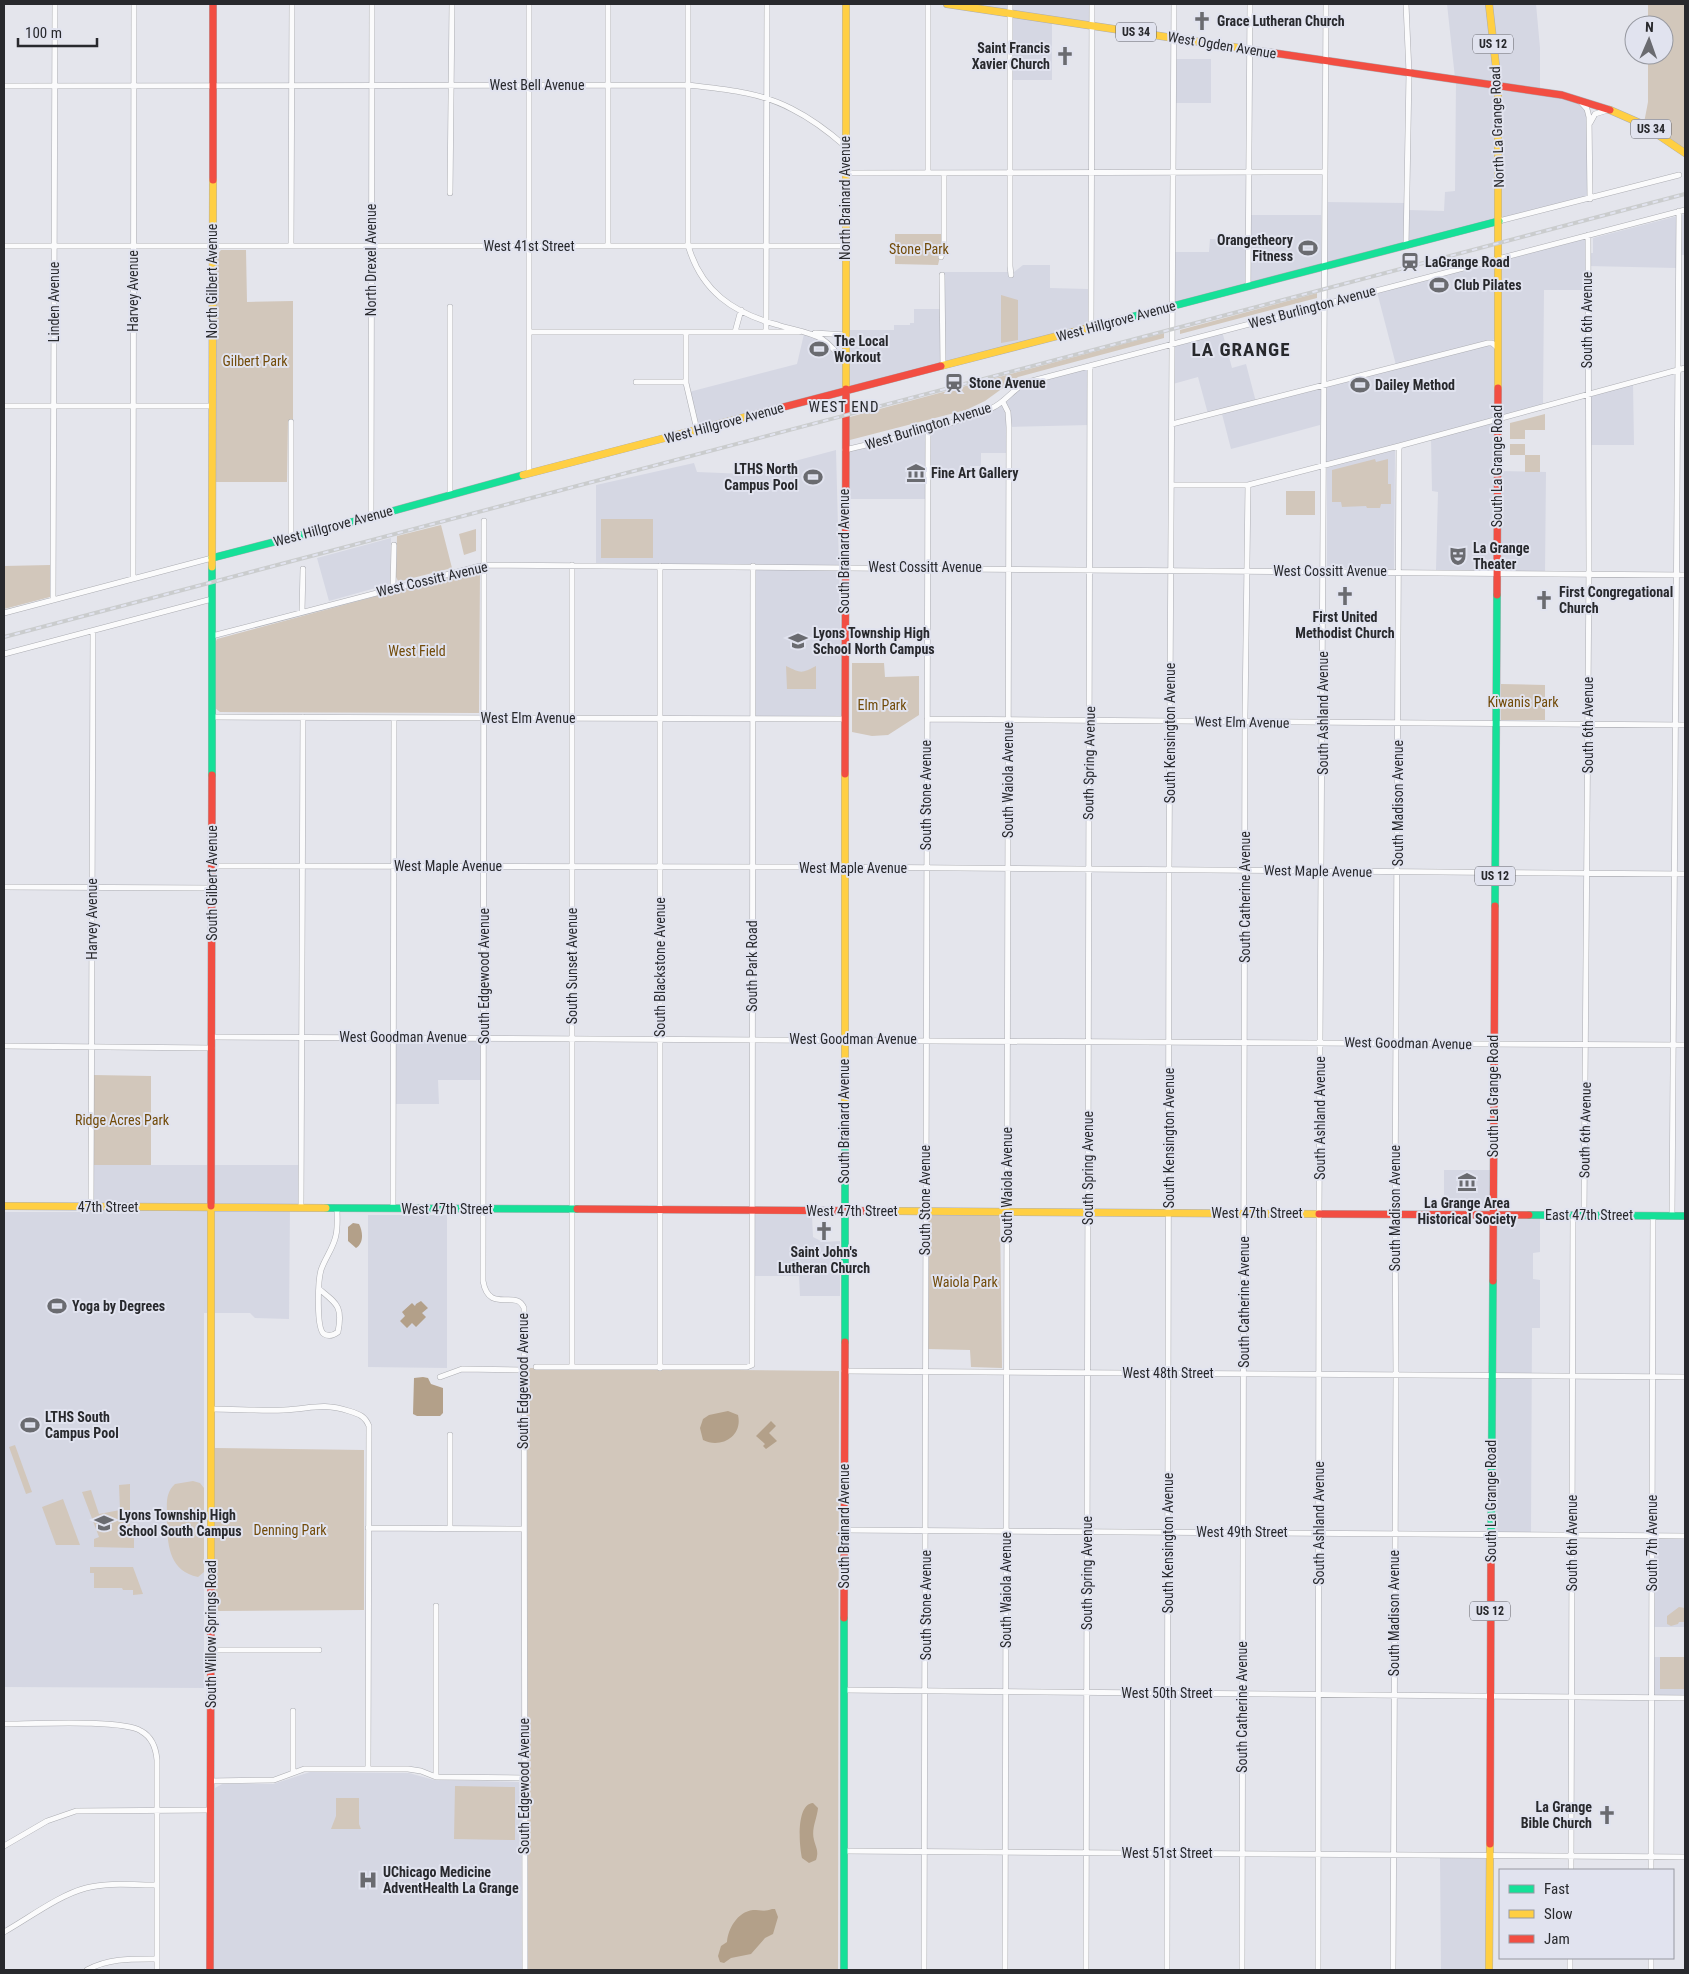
<svg xmlns="http://www.w3.org/2000/svg" width="1689" height="1974" viewBox="0 0 1689 1974" font-family="'Roboto Condensed',sans-serif">
<rect width="100%" height="100%" fill="#e4e5ec"/>
<path fill="#d5d7e3" d="M970 4H1090V23Z
M1447 4H1489L1496 84 1455 78Z
M1492 4H1536L1540 48V89L1499 84Z
M1013 17 1052 22V80H1013Z
M1175 59H1211V103H1174Z
M1456 81 1497 88V220L1407 242 1408 210 1444 211 1445 192 1455 191Z
M1499 88 1577 100 1585 108 1589 117 1590 198 1500 220Z
M1325 202 1405 203V244L1326 265Z
M1685 214V255H1676V268L1588 266V253H1593V238Z
M1251 215H1321V264L1251 283Z
M1587 237V290H1544L1543 405 1500 416V260Z
M1210 239 1246 240 1245 283 1175 302V252H1209Z
M1496 261V339L1396 365 1377 292Z
M1023 265H1050V288L1088 289V325L945 364 944 272H1014Z
M914 309H942L941 364 847 390V330H894V325H910V323H914Z
M1222 331 1232 368 1246 364 1256 402 1208 414 1198 377 1173 384 1174 345Z
M804 334H808L822 341 839 357 845 365V391L698 429 689 392 797 364Z
M1493 343 1497 349 1496 418 1324 464 1325 386Z
M1089 367V425L1010 427 1004 402 1022 385Z
M1633 384 1634 445H1588L1589 396Z
M1322 387 1320 425 1231 449 1222 414Z
M1003 403 1008 413 1007 453H981V466H970L969 477H928V430Z
M1496 420V571L1436 570 1438 492 1432 491 1431 438Z
M926 431V499H846V451Z
M836 450 843 718H755L754 565 596 564V485L694 463 697 472 746 474Z
M1395 450 1394 569 1327 568V468Z
M1498 471 1546 472 1545 573 1498 571Z
M391 538 390 584 329 601 317 558Z
M394 1039H482V1080H438L439 1104H394Z
M93 1165H304V1207H290L289 1319 255 1318 250 1313H204V1688L4 1687V1212H89Z
M1444 1170H1493V1213H1444Z
M368 1215H447V1368L368 1367Z
M755 1215H812L813 1237 823 1242 840 1241V1296H800L799 1276H755Z
M1495 1215 1540 1216V1252L1533 1253V1279L1540 1280V1328H1532L1531 1534 1493 1533Z
M1654 1537H1685V1627H1653Z
M1653 1657H1685V1696H1653Z
M310 1772 409 1773 434 1780 519 1782 521 1786 522 1970H214L215 1788 222 1784H273Z
M1440 1858 1487 1859 1486 1970H1441Z"/>
<path fill="#d2c7bb" d="M1648 4H1685V152L1644 123 1648 102V55H1664V25H1648Z
M895 234H942V248L938 265 895 264Z
M221 250H246L247 302 293 301V421H288L287 482H216V256Z
M1317 293V298L1180 334V330Z
M1001 295 1018 300V340L1001 343Z
M1164 333V338L1018 377 985 401 966 410 846 441V418Z
M1545 414V430H1525V439H1510V423Z
M1510 444H1525V455H1540V472H1525V455H1510Z
M1375 459 1376 462 1388 459V484H1391V504H1381L1380 508H1367L1366 506 1342 507 1341 502H1332V470Z
M1286 491H1315V515H1286Z
M601 519H653V558H601Z
M441 525 452 568 401 581H398L396 577 397 536Z
M476 529V551L464 555 459 534Z
M50 565V597L4 609V566Z
M474 570 480 572 479 713 220 712 215 708V643L217 639Z
M852 663H884L885 677 919 676V715L888 735 872 736 852 732Z
M786 666C801 673 801 674 816 666V689H787Z
M1501 684 1545 685V720H1501Z
M93 1075 151 1076V1165H93Z
M929 1215H1000L1002 1368 971 1367 970 1350 928 1349Z
M527 1368 839 1371 838 1970H528Z
M15 1445 32 1492 26 1494 9 1447Z
M215 1448 364 1450V1610L215 1611Z
M193 1481 200 1483 204 1488V1572L198 1577C168 1571 167 1542 167 1517 167 1504 165 1493 175 1484Z
M130 1484V1538H134V1548L94 1547V1539L99 1537 82 1492 91 1490 99 1514 120 1510 119 1485Z
M63 1499 80 1545H56L42 1507Z
M90 1567H133L143 1594 133 1595V1590H123L122 1588H94V1573H90Z
M1679 1607 1685 1608V1622H1679L1678 1624 1671 1626 1667 1624V1616Z
M1660 1657H1685V1689H1660Z
M455 1786 515 1787V1840L454 1839Z
M336 1798H359V1824L361 1829H331L336 1816Z"/>
<path fill="#b3a089" d="M353 1223 359 1224C363 1232 364 1243 356 1248L348 1241V1227Z
M421 1301 428 1308 422 1313 426 1317 416 1327 412 1323 407 1328 400 1321 405 1316 402 1312 412 1303 415 1306 416 1304Z
M423 1377 428 1378 431 1384 443 1388V1413L440 1416H417L413 1414 414 1378Z
M728 1411 738 1415C743 1436 721 1449 703 1440L700 1428 703 1419 709 1415Z
M771 1421 776 1426 769 1433 777 1441 766 1449 763 1446 765 1444 756 1436Z
M813 1803 818 1808C817 1819 811 1829 814 1840 816 1848 819 1851 816 1860L809 1863 802 1858C799 1845 796 1804 813 1803Z
M772 1909H775L778 1917 773 1934 765 1938 751 1954 731 1958 724 1963 720 1962 718 1956 721 1946 727 1942C728 1929 737 1912 753 1910 760 1910 765 1912 772 1909Z"/>
<g fill="none" stroke-linecap="round" stroke-linejoin="round">
<g stroke="#acadb2" stroke-width="6">
<path id="street" d="M608 4V246
M688 4V245C701 291 733 313 778 325 793 330 808 331 822 339 831 345 839 355 846 364
M928 4V173
M1010 4V266L1011 275
M4 86 688 85C722 89 761 92 792 109 812 119 829 132 845 146
M1579 100 1587 109 1589 117 1590 199
M1590 123 1595 114 1608 110
M846 173 1324 172
M450 193 452 4
M1499 221 1679 175
M4 246H845
M291 246 292 4
M1406 246 1409 73 1406 4
M941 257 944 248V173
M942 275 943 366
M1248 287 1250 4
M1091 328 1092 4
M529 332H799
M686 332V383L697 430
M735 332 741 310
M766 332 767 4
M815 333 846 335
M636 382H686
M1003 402 1008 412 1009 427 1005 1970
M4 406H212
M291 422V538
M1172 424 1488 343H1492L1498 348
M845 450C894 438 945 428 992 408 1006 402 1014 387 1028 382L1685 210
M529 473V4
M1172 485H1248L1399 446 1685 368
M450 495V307
M371 517 372 4
M484 521 483 1281C489 1315 516 1288 524 1308L525 1970
M660 566V1368
M133 579 134 4
M393 588 394 545
M53 600 55 4
M302 611 303 569
M4 613 212 558
M212 636 484 565 1685 575
M4 654 212 599
M212 717 845 719
M927 719 1685 725
M212 866 838 867 1685 874
M4 887 212 888
M212 1037 1685 1045
M4 1046 212 1048
M91 1207 93 631
M301 1208 303 717
M393 1208 394 719
M1584 1215 1589 567 1588 235
M1672 1216 1679 211
M319 1289C337 1304 343 1306 338 1332 334 1335 329 1337 324 1334 316 1329 318 1280 321 1270 325 1258 334 1247 336 1235 338 1226 337 1217 337 1208
M536 1367H747L752 1365 753 566
M572 1367V565
M844 1371 1685 1377
M440 1377 462 1369 523 1370
M211 1409C236 1409 260 1411 284 1410 311 1409 321 1402 349 1411 359 1414 365 1416 369 1426L368 1769
M368 1528 524 1529
M450 1528V1435
M844 1530 1685 1536
M436 1606V1777
M211 1650H319
M844 1690 1685 1698
M293 1711V1772
M4 1724C31 1724 122 1719 141 1731 152 1737 156 1748 157 1760V1970
M210 1781 274 1780 304 1769H408L421 1771 436 1777 524 1778
M4 1846 47 1821 76 1811 210 1810
M844 1851 1685 1857
M1571 1870 1573 1215
M1651 1870 1653 1216
M4 1932C29 1918 59 1895 86 1888 108 1882 134 1885 157 1885
M1651 1958V1970
M87 1970C109 1958 132 1959 157 1959
M924 1970 928 429
M1086 1970 1090 366
M1167 1970 1169 870 1174 4
M1242 1970 1245 715 1248 485
M1318 1970 1319 1213 1326 4
M1393 1970 1396 1375 1395 1213 1399 446
M1570 1970V1958"/>
</g>
<g stroke="#acadb2" stroke-width="8">
<path id="fast" d="M1131 317 1499 221
M212 558 371 517 523 475
M212 775V567
M1495 906 1497 595
M326 1208 577 1209
M1529 1215 1685 1216
M845 1342V1108
M1491 1555 1493 1281
M844 1970V1618"/>
</g>
<g stroke="#acadb2" stroke-width="8">
<path id="slow" d="M947 4 1274 53
M1489 4 1498 85V388
M1610 110 1642 124 1685 153
M941 366 1131 317
M846 389V4
M523 475 749 416
M212 567 213 180
M845 1108V774
M4 1206 326 1208
M891 1211 1319 1214
M211 1579V1206
M1489 1970 1490 1844"/>
</g>
<g stroke="#acadb2" stroke-width="8">
<path id="jam" d="M1274 53 1562 95 1610 110
M213 180V4
M749 416 941 366
M1497 595 1498 388
M845 774 846 389
M211 1206 212 775
M577 1209 891 1211
M1319 1214 1529 1215
M1493 1281 1495 906
M844 1618 845 1342
M1490 1844 1491 1555
M210 1970 211 1579"/>
</g>
<use href="#street" stroke="#fbfbfc" stroke-width="5"/>
<use href="#fast" stroke="#16e098" stroke-width="7"/>
<use href="#slow" stroke="#ffcf43" stroke-width="7"/>
<use href="#jam" stroke="#f24e42" stroke-width="7"/>
<g stroke="#cacccd" stroke-width="4">
<path id="rail" d="M4 637 1685 194"/>
</g>
<use href="#rail" stroke="#e1e3ef" stroke-width="2" stroke-dasharray="5.5" stroke-linecap="butt"/>
</g>
<defs>
<g id="church-bare" transform="scale(1.5)"><path d="M-1.2-6h2.4v3.5h3.3v2.4h-3.3V6h-2.4V-.1h-3.3v-2.4h3.3Z" fill="#6a6b70" stroke="#e1e3ef" stroke-width="2.5" paint-order="stroke"/></g>
<g id="stadium-bare" transform="scale(1.5)"><path d="M0-5a6.5 5 0 1 0 0 10a6.5 5 0 1 0 0-10ZM-3.5-1.8h7v3.6h-7Z" fill="#6a6b70" stroke="#e1e3ef" stroke-width="2.5" paint-order="stroke"/></g>
<g id="station-bare" transform="scale(1.5)"><path d="M-3-6H3Q5-6 5-4V2Q5 4 3 4L4.5 6H3L1.5 4h-3L-3 6H-4.5L-3 4Q-5 4-5 2V-4Q-5-6-3-6ZM-3.5-4v3h7v-3ZM-3.5 1v1.5H-2V1ZM2 1v1.5H3.5V1Z" fill="#6a6b70" stroke="#e1e3ef" stroke-width="2.5" paint-order="stroke"/></g>
<g id="museum-bare" transform="scale(1.5)"><path d="M0-6L6-3V-2H-6V-3ZM-5-1h2V3h-2ZM-1-1h2V3h-2ZM3-1h2V3H3ZM-6 4H6V6H-6Z" fill="#6a6b70" stroke="#e1e3ef" stroke-width="2.5" paint-order="stroke"/></g>
<g id="theatre-bare" transform="scale(1.5)"><path d="M-5-5.5Q0-4 5-5.5V0Q5 5 0 6Q-5 5-5 0ZM-3.3-2.5H-1v1.5H-3.3ZM1-2.5H3.3v1.5H1ZM-2.8 1Q0 5.5 2.8 1Z" fill="#6a6b70" stroke="#e1e3ef" stroke-width="2.5" paint-order="stroke"/></g>
<g id="school-bare" transform="scale(1.5)"><path d="M0-5L7-2L0 1L-7-2ZM-4 1L0 2.5L4 1V4Q0 6-4 4Z" fill="#6a6b70" stroke="#e1e3ef" stroke-width="2.5" paint-order="stroke"/></g>
<g id="hospital-bare" transform="scale(1.5)"><path d="M-5-5h3v3.5h4V-5h3V5h-3V1.5h-4V5h-3Z" fill="#6a6b70" stroke="#e1e3ef" stroke-width="2.5" paint-order="stroke"/></g>
</defs>
<g fill-rule="evenodd">
<use href="#church-bare" x="1202" y="21"/>
<use href="#church-bare" x="1065" y="56"/>
<use href="#stadium-bare" x="1308" y="248"/>
<use href="#station-bare" x="1410" y="262"/>
<use href="#stadium-bare" x="1439" y="285"/>
<use href="#stadium-bare" x="819" y="349"/>
<use href="#station-bare" x="954" y="383"/>
<use href="#stadium-bare" x="1360" y="385"/>
<use href="#museum-bare" x="916" y="473"/>
<use href="#stadium-bare" x="813" y="477"/>
<use href="#theatre-bare" x="1458" y="556"/>
<use href="#church-bare" x="1345" y="596"/>
<use href="#church-bare" x="1544" y="600"/>
<use href="#school-bare" x="798" y="641"/>
<use href="#museum-bare" x="1467" y="1182"/>
<use href="#church-bare" x="824" y="1231"/>
<use href="#stadium-bare" x="57" y="1306"/>
<use href="#stadium-bare" x="30" y="1425"/>
<use href="#school-bare" x="104" y="1523"/>
<use href="#church-bare" x="1607" y="1815"/>
<use href="#hospital-bare" x="368" y="1880"/>
</g>
<g text-anchor="middle" dominant-baseline="central" stroke-width="4" stroke-linejoin="round" paint-order="stroke">
<g fill="#e1e3ef" stroke="#606167" stroke-width="1">
<rect x="1116" y="22.5" width="40" height="19" rx="4"/>
<rect x="1473" y="34.5" width="40" height="19" rx="4"/>
<rect x="1631" y="119.5" width="40" height="19" rx="4"/>
<rect x="1475" y="866.5" width="40" height="19" rx="4"/>
<rect x="1470" y="1601.5" width="40" height="19" rx="4"/>
</g>
<g font-size="12" font-weight="bold" fill="#28292d">
<text x="1136" y="32">US 34</text>
<text x="1493" y="44">US 12</text>
<text x="1651" y="129">US 34</text>
<text x="1495" y="876">US 12</text>
<text x="1490" y="1611">US 12</text>
</g>
<g font-size="14" font-weight="bold" fill="#28292d" stroke="#e1e3ef" text-anchor="start">
<text x="1217" y="21">Grace Lutheran Church</text>
<text x="1050" y="48" text-anchor="end">Saint Francis<tspan x="1050" dy="16">Xavier Church</tspan></text>
<text x="1293" y="240" text-anchor="end">Orangetheory<tspan x="1293" dy="16">Fitness</tspan></text>
<text x="1425" y="262">LaGrange Road</text>
<text x="1454" y="285">Club Pilates</text>
<text x="834" y="341">The Local<tspan x="834" dy="16">Workout</tspan></text>
<text x="969" y="383">Stone Avenue</text>
<text x="1375" y="385">Dailey Method</text>
<text x="798" y="469" text-anchor="end">LTHS North<tspan x="798" dy="16">Campus Pool</tspan></text>
<text x="931" y="473">Fine Art Gallery</text>
<text x="1473" y="548">La Grange<tspan x="1473" dy="16">Theater</tspan></text>
<text x="1559" y="592">First Congregational<tspan x="1559" dy="16">Church</tspan></text>
<text x="1345" y="617" text-anchor="middle">First United<tspan x="1345" dy="16">Methodist Church</tspan></text>
<text x="813" y="633">Lyons Township High<tspan x="813" dy="16">School North Campus</tspan></text>
<text x="1467" y="1203" text-anchor="middle">La Grange Area<tspan x="1467" dy="16">Historical Society</tspan></text>
<text x="824" y="1252" text-anchor="middle">Saint John's<tspan x="824" dy="16">Lutheran Church</tspan></text>
<text x="72" y="1306">Yoga by Degrees</text>
<text x="45" y="1417">LTHS South<tspan x="45" dy="16">Campus Pool</tspan></text>
<text x="119" y="1515">Lyons Township High<tspan x="119" dy="16">School South Campus</tspan></text>
<text x="1592" y="1807" text-anchor="end">La Grange<tspan x="1592" dy="16">Bible Church</tspan></text>
<text x="383" y="1872">UChicago Medicine<tspan x="383" dy="16">AdventHealth La Grange</tspan></text>
</g>
<g font-size="14" fill="#28292d" stroke="#e1e3ef">
<text transform="translate(1222 45) rotate(9)">West Ogden Avenue</text>
<text x="537" y="85">West Bell Avenue</text>
<text transform="translate(1497 127) rotate(-92)">North La Grange Road</text>
<text transform="translate(845 198) rotate(-90)">North Brainard Avenue</text>
<text x="529" y="246">West 41st Street</text>
<text transform="translate(371 260) rotate(-90)">North Drexel Avenue</text>
<text transform="translate(212 281) rotate(-90)">North Gilbert Avenue</text>
<text transform="translate(133 291) rotate(-90)">Harvey Avenue</text>
<text transform="translate(54 302) rotate(-90)">Linden Avenue</text>
<text transform="translate(1312 307) rotate(-15)">West Burlington Avenue</text>
<text transform="translate(1587 320) rotate(-90)">South 6th Avenue</text>
<text transform="translate(1116 321) rotate(-15)">West Hillgrove Avenue</text>
<text transform="translate(724 423) rotate(-15)">West Hillgrove Avenue</text>
<text transform="translate(928 426) rotate(-17)">West Burlington Avenue</text>
<text transform="translate(1497 466) rotate(-90)">South La Grange Road</text>
<text transform="translate(333 526) rotate(-15)">West Hillgrove Avenue</text>
<text transform="translate(844 551) rotate(-90)">South Brainard Avenue</text>
<text x="925" y="567">West Cossitt Avenue</text>
<text x="1330" y="571">West Cossitt Avenue</text>
<text transform="translate(432 579) rotate(-13)">West Cossitt Avenue</text>
<text transform="translate(1323 713) rotate(-90)">South Ashland Avenue</text>
<text x="528" y="718">West Elm Avenue</text>
<text transform="translate(1242 722) rotate(1)">West Elm Avenue</text>
<text transform="translate(1588 725) rotate(-90)">South 6th Avenue</text>
<text transform="translate(1170 733) rotate(-90)">South Kensington Avenue</text>
<text transform="translate(1089 763) rotate(-89)">South Spring Avenue</text>
<text transform="translate(1008 780) rotate(-90)">South Waiola Avenue</text>
<text transform="translate(926 795) rotate(-90)">South Stone Avenue</text>
<text transform="translate(1398 803) rotate(-90)">South Madison Avenue</text>
<text x="448" y="866">West Maple Avenue</text>
<text x="853" y="868">West Maple Avenue</text>
<text transform="translate(1318 871) rotate(1)">West Maple Avenue</text>
<text transform="translate(212 883) rotate(-90)">South Gilbert Avenue</text>
<text transform="translate(1245 897) rotate(-90)">South Catherine Avenue</text>
<text transform="translate(92 919) rotate(-90)">Harvey Avenue</text>
<text transform="translate(572 966) rotate(-90)">South Sunset Avenue</text>
<text transform="translate(752 966) rotate(-90)">South Park Road</text>
<text transform="translate(660 967) rotate(-90)">South Blackstone Avenue</text>
<text transform="translate(484 976) rotate(-90)">South Edgewood Avenue</text>
<text x="403" y="1037">West Goodman Avenue</text>
<text x="853" y="1039">West Goodman Avenue</text>
<text transform="translate(1408 1043) rotate(1)">West Goodman Avenue</text>
<text transform="translate(1493 1096) rotate(-90)">South La Grange Road</text>
<text transform="translate(1320 1118) rotate(-90)">South Ashland Avenue</text>
<text transform="translate(844 1121) rotate(-90)">South Brainard Avenue</text>
<text transform="translate(1585 1130) rotate(-89)">South 6th Avenue</text>
<text transform="translate(1169 1138) rotate(-90)">South Kensington Avenue</text>
<text transform="translate(1088 1168) rotate(-90)">South Spring Avenue</text>
<text transform="translate(1007 1185) rotate(-90)">South Waiola Avenue</text>
<text transform="translate(925 1200) rotate(-90)">South Stone Avenue</text>
<text x="108" y="1207">47th Street</text>
<text transform="translate(1395 1208) rotate(-90)">South Madison Avenue</text>
<text x="447" y="1209">West 47th Street</text>
<text x="852" y="1211">West 47th Street</text>
<text x="1257" y="1213">West 47th Street</text>
<text x="1589" y="1215">East 47th Street</text>
<text transform="translate(1244 1302) rotate(-90)">South Catherine Avenue</text>
<text x="1168" y="1373">West 48th Street</text>
<text transform="translate(523 1381) rotate(-90)">South Edgewood Avenue</text>
<text transform="translate(1491 1501) rotate(-90)">South La Grange Road</text>
<text transform="translate(1319 1523) rotate(-90)">South Ashland Avenue</text>
<text transform="translate(844 1526) rotate(-90)">South Brainard Avenue</text>
<text x="1242" y="1532">West 49th Street</text>
<text transform="translate(1168 1543) rotate(-90)">South Kensington Avenue</text>
<text transform="translate(1572 1543) rotate(-90)">South 6th Avenue</text>
<text transform="translate(1652 1543) rotate(-90)">South 7th Avenue</text>
<text transform="translate(1087 1573) rotate(-90)">South Spring Avenue</text>
<text transform="translate(1006 1590) rotate(-90)">South Waiola Avenue</text>
<text transform="translate(926 1605) rotate(-90)">South Stone Avenue</text>
<text transform="translate(1394 1613) rotate(-90)">South Madison Avenue</text>
<text transform="translate(211 1634) rotate(-90)">South Willow Springs Road</text>
<text x="1167" y="1693">West 50th Street</text>
<text transform="translate(1242 1707) rotate(-90)">South Catherine Avenue</text>
<text transform="translate(524 1786) rotate(-90)">South Edgewood Avenue</text>
<text x="1167" y="1853">West 51st Street</text>
</g>
<g font-size="14" fill="#724b09" stroke="#e1e3ef">
<text x="919" y="249">Stone Park</text>
<text x="255" y="361">Gilbert Park</text>
<text x="417" y="651">West Field</text>
<text x="1523" y="702">Kiwanis Park</text>
<text x="882" y="705">Elm Park</text>
<text x="122" y="1120">Ridge Acres Park</text>
<text x="965" y="1282">Waiola Park</text>
<text x="290" y="1530">Denning Park</text>
</g>
<g font-size="15" letter-spacing="1" fill="#28292d" stroke="#e1e3ef">
<text x="844" y="407">WEST END</text>
</g>
<g font-size="19" font-weight="bold" letter-spacing="1" fill="#28292d" stroke="#e1e3ef">
<text x="1241" y="349">LA GRANGE</text>
</g>
</g>
<rect width="1689" height="1974" fill="none" stroke="#28292d" stroke-width="10"/>
<rect x="1499" y="1869" width="175" height="90" fill="#e1e3ef" stroke="#9799a1"/>
<rect x="1509" y="1885" width="25" height="8" fill="#16e098" stroke="#9799a1"/>
<text x="1544" y="1894" font-size="15" fill="#28292d">Fast</text>
<rect x="1509" y="1910" width="25" height="8" fill="#ffcf43" stroke="#9799a1"/>
<text x="1544" y="1919" font-size="15" fill="#28292d">Slow</text>
<rect x="1509" y="1935" width="25" height="8" fill="#f24e42" stroke="#9799a1"/>
<text x="1544" y="1944" font-size="15" fill="#28292d">Jam</text>
<g transform="translate(1649 40) rotate(2)"><circle r="24" fill="#e1e3ef" stroke="#9799a1"/>
<path d="M0-4L9 19L0 12L-9 19Z" fill="#6a6b70"/>
<text y="-8" font-size="14" font-weight="bold" text-anchor="middle" fill="#28292d">N</text>
</g>
<path d="M18 38v8h79v-8" fill="none" stroke="#28292d" stroke-width="2.5"/>
<text x="25" y="38" font-size="15" fill="#28292d" stroke="#e1e3ef" stroke-width="4" paint-order="stroke">100 m</text>
</svg>
